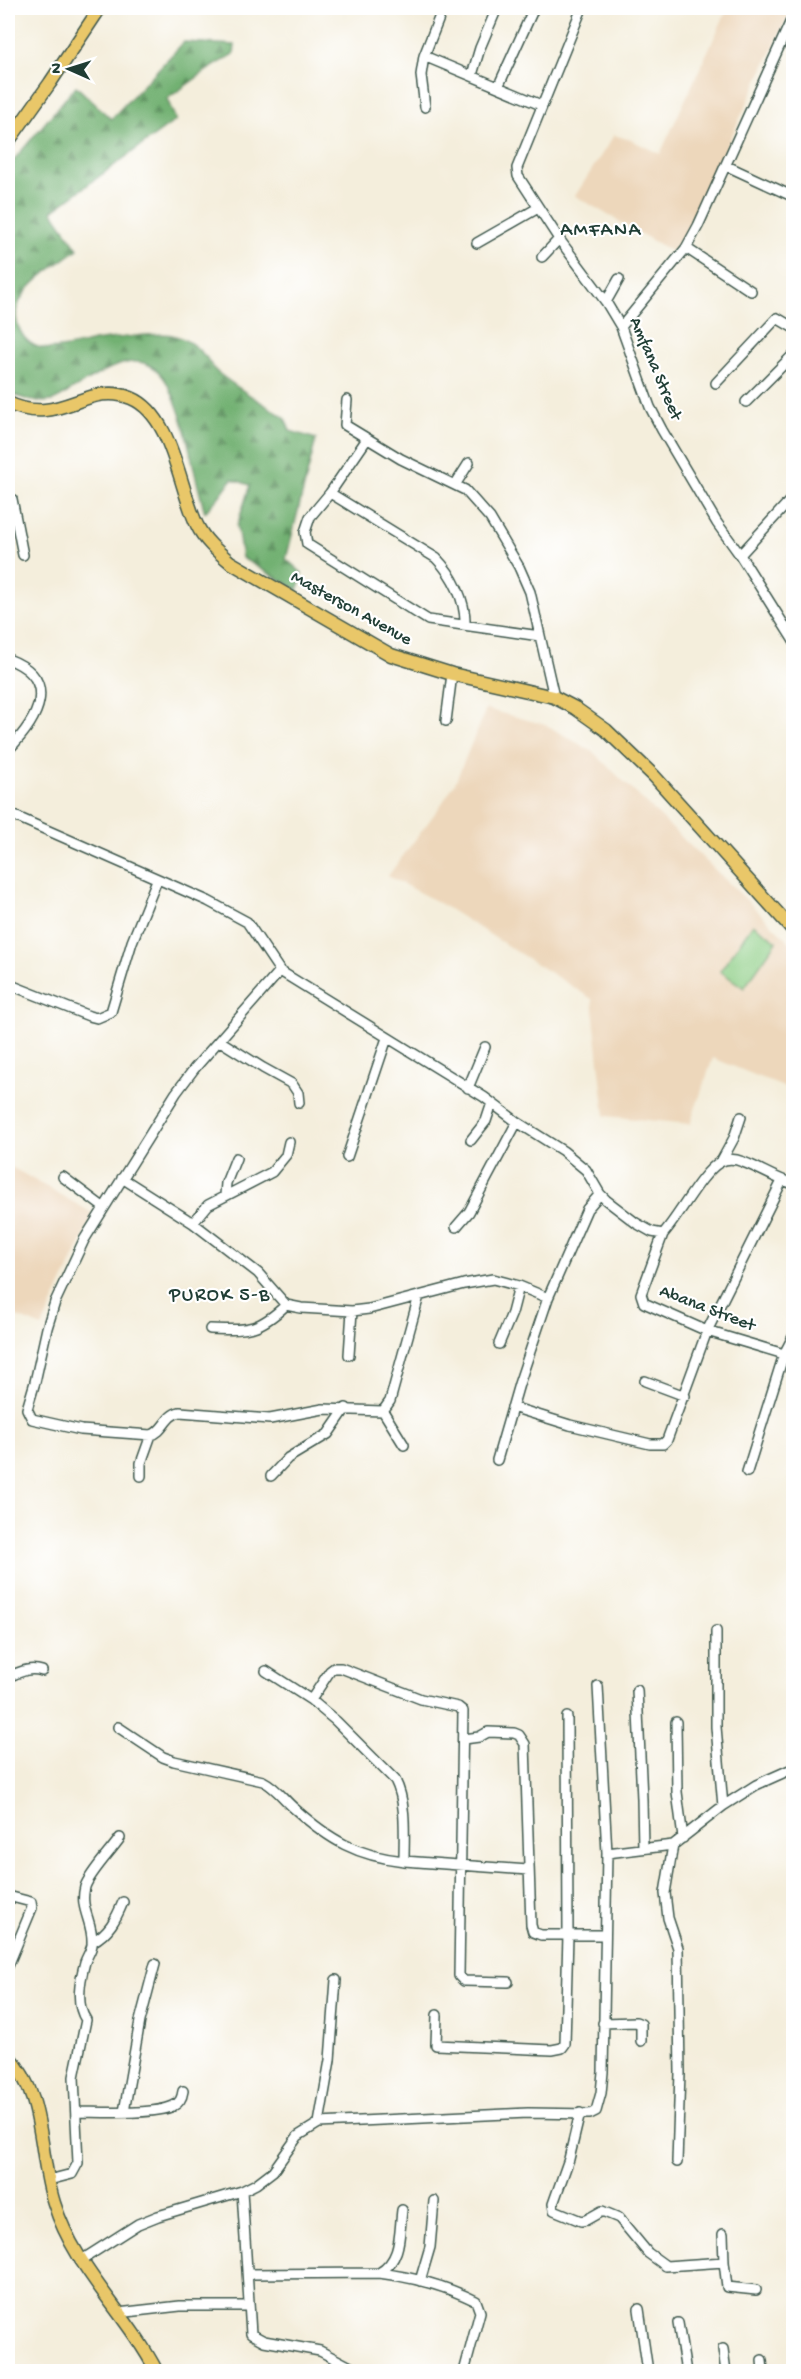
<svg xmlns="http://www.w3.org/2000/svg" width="801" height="2379" viewBox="0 0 801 2379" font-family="'Gochi Hand',sans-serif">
<defs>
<pattern id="forest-firs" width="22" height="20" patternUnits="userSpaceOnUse" patternTransform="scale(1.5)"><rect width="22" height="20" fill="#72b172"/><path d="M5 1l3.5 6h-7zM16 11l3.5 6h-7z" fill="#5d915e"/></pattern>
</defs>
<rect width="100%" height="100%" fill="#fff"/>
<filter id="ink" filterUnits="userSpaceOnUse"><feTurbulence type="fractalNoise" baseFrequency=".0167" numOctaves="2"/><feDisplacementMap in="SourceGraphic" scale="12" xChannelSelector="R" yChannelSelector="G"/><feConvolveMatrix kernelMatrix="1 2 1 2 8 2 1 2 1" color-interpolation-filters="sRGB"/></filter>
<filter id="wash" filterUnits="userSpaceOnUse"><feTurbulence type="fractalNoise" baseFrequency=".008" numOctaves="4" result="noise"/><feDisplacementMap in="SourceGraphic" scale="24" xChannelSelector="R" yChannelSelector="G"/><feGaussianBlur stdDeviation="1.35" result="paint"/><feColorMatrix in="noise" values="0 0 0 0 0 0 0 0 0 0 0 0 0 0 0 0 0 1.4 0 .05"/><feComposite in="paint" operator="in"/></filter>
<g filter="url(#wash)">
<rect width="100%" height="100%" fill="#f4eedc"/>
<path fill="#edd7bb" d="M728 8H792L676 254 575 196 614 135 631 140 660 154Z
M486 709 546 725 593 752 793 945V1091L713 1058 690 1124 605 1116 592 999 441 904 388 876 441 805 455 783Z
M8 1165 94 1214 42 1327 8 1313Z"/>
<path fill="url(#forest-firs)" stroke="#487753" stroke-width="1.5" d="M184 42 235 45 234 54 209 69 167 99 176 120 52 211 78 249C56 266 6 293 18 326 31 361 67 347 94 341 107 339 162 332 172 335 186 338 197 347 206 357 209 362 212 368 217 372 238 389 263 403 285 418L290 431 316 439 286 559 302 573 298 590 242 558 237 526 250 485 232 479 218 498 205 512C192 471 189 428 170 389 146 338 105 371 71 390 65 394 58 400 51 401 36 404 21 398 8 392V167L76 86 111 119Z"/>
<path fill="#8dce85" stroke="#56865c" stroke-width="1.5" d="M753 924 777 941 744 988 720 971Z"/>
</g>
<g filter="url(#ink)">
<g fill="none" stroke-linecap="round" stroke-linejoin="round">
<g stroke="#3f584d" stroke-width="12">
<path id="minor" d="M582 8 517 168 518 176 559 239 606 302 621 327 650 407 662 430 717 523 740 555 794 641
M424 56 541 105
M472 75 480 48 497 8
M498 87 534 8
M425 107 421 75 424 56 443 8
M727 166 794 197
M477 243 538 208
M686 248 751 291
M542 257 559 239
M606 302 619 279
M621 327 686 248 698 226 794 14
M716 383 777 318 794 328
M347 400 345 425 401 459 465 490 490 518 519 567 530 592 554 697
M746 402 794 354
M367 439 330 493 310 517 305 532 307 544 428 620 540 636
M455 485 469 463
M330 493 436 558C453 575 466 601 465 625
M8 497 12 499 23 555
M740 555 794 496
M8 659C61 679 38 720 8 750
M446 721 452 674
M8 813 208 901 247 922 280 971 484 1097 517 1122 563 1151 586 1170 600 1194 606 1200 636 1223 652 1232 663 1234C680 1215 701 1173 720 1162 727 1158 736 1159 743 1162 760 1168 775 1179 794 1184
M280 971 194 1069 176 1093 84 1240 55 1302 47 1328 35 1382 27 1409 32 1419 81 1430 151 1435C164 1432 165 1415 180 1412L270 1419 323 1409 383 1411
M8 984 89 1016 97 1018 111 1012 132 942 157 880
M220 1041 263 1068 292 1084 298 1093 299 1103
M468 1088 485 1047
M471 1140 486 1121 492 1103
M347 1157 387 1038
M722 1160 734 1138 741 1117
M63 1177 103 1207
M122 1178 193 1223 258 1273 286 1305 301 1308 352 1311 369 1309 464 1284 493 1279 519 1286 548 1298
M225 1195 226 1183 236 1158
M193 1223 208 1205 272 1172 286 1155 289 1142
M456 1227 469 1212 517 1122
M663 1234 641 1294 644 1303 707 1331 794 1357
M210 1329C248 1330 257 1332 286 1305
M499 1344 512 1313 519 1286
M349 1355 352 1311
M645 1381 685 1396
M512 1407 570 1425 650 1444H663L667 1440 707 1331 782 1181
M404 1445 383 1411 390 1401 419 1296
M497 1460 519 1384 548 1298 587 1209 600 1194
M747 1472 784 1354 794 1335
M141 1476V1463L151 1435
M271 1476 288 1458 328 1434 346 1408
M716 1631V1727L723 1806
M266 1671 311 1700 336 1721 395 1780C407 1803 404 1835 404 1861L528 1870
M8 1677C20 1672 29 1667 42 1671
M637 1690 642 1799 643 1848
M311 1700 330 1671 334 1668H341L421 1699 458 1707 463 1711 459 1976 464 1981 508 1982
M676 1722 677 1792 683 1838
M118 1727 163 1757 174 1761 263 1781C277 1788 284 1800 295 1809 330 1840 357 1856 404 1861
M464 1739 479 1737 488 1732 514 1733 519 1735 525 1744 531 1925 533 1932 541 1935H604
M673 1845 665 1893 668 1918 678 1948 680 2073 677 2162
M607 1853 673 1845 723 1806 756 1785 794 1768
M8 1896 31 1902 32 1908 8 1966
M92 1942C109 1933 116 1919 123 1902
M437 2015 436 2045 552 2050 562 2048 565 2044 568 1935 567 1717
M603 2023 636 2022 641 2024V2041
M77 2112C100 2112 154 2115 173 2106 180 2103 182 2098 183 2091
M124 2112 140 2021 155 1964
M580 2113 569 2159 553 2204 554 2210 581 2221 586 2220 602 2211 619 2218 648 2253 666 2266 724 2262 723 2234
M319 2123 330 2060 336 1980
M49 2180 72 2174 78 2163 74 2077 86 2020C75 2004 80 1980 85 1962 87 1956 91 1951 92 1945 94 1922 79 1910 85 1887 89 1874 111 1851 120 1838
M242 2191 251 2334 264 2341 320 2351 360 2372
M80 2261 138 2224 158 2216 242 2191 256 2184 273 2171 298 2136 319 2123 528 2113 590 2114 596 2111 601 2093 603 2072 607 1853 598 1686
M724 2262 727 2287 756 2290
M379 2273C402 2260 399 2234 402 2210
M249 2274 379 2273C412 2277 446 2286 476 2301L480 2312 464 2372
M420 2281 430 2247 434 2201
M639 2309 648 2372
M118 2313 180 2306H248
M678 2323 686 2372
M723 2349 726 2372
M762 2360 763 2372"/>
</g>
<g stroke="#3f584d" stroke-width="15">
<path id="major" d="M8 142 50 83 100 8
M8 403C60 428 87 380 131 398 173 415 179 489 197 525 204 540 217 551 230 562L391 655 452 674 554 697 575 708 606 730 654 776 794 931
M8 2056C46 2095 38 2154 54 2203 74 2268 126 2312 157 2372"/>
</g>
<use href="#minor" stroke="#fff" stroke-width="9"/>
<use href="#major" stroke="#e9c769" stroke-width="12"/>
</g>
</g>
<g text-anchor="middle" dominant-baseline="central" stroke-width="4.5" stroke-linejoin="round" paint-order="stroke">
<g font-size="18" fill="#1f3d34" stroke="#fff">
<text transform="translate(655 369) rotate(67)">Amfana Street</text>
<text transform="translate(351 609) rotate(29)">Masterson Avenue</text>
<text transform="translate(707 1309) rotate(21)">Abana Street</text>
</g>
<g font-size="20" letter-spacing="1.5" fill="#1f3d34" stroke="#fff">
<text x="601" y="231">AMFANA</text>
<text x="220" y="1296">PUROK 5-B</text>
</g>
</g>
<rect width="801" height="2379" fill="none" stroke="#fff" stroke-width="30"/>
<g transform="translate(69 69) rotate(273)" stroke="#ffffff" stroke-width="4.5" paint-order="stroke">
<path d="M0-4.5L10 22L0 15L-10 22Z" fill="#1f3d34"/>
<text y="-9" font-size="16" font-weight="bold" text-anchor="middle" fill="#1f3d34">N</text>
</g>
</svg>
